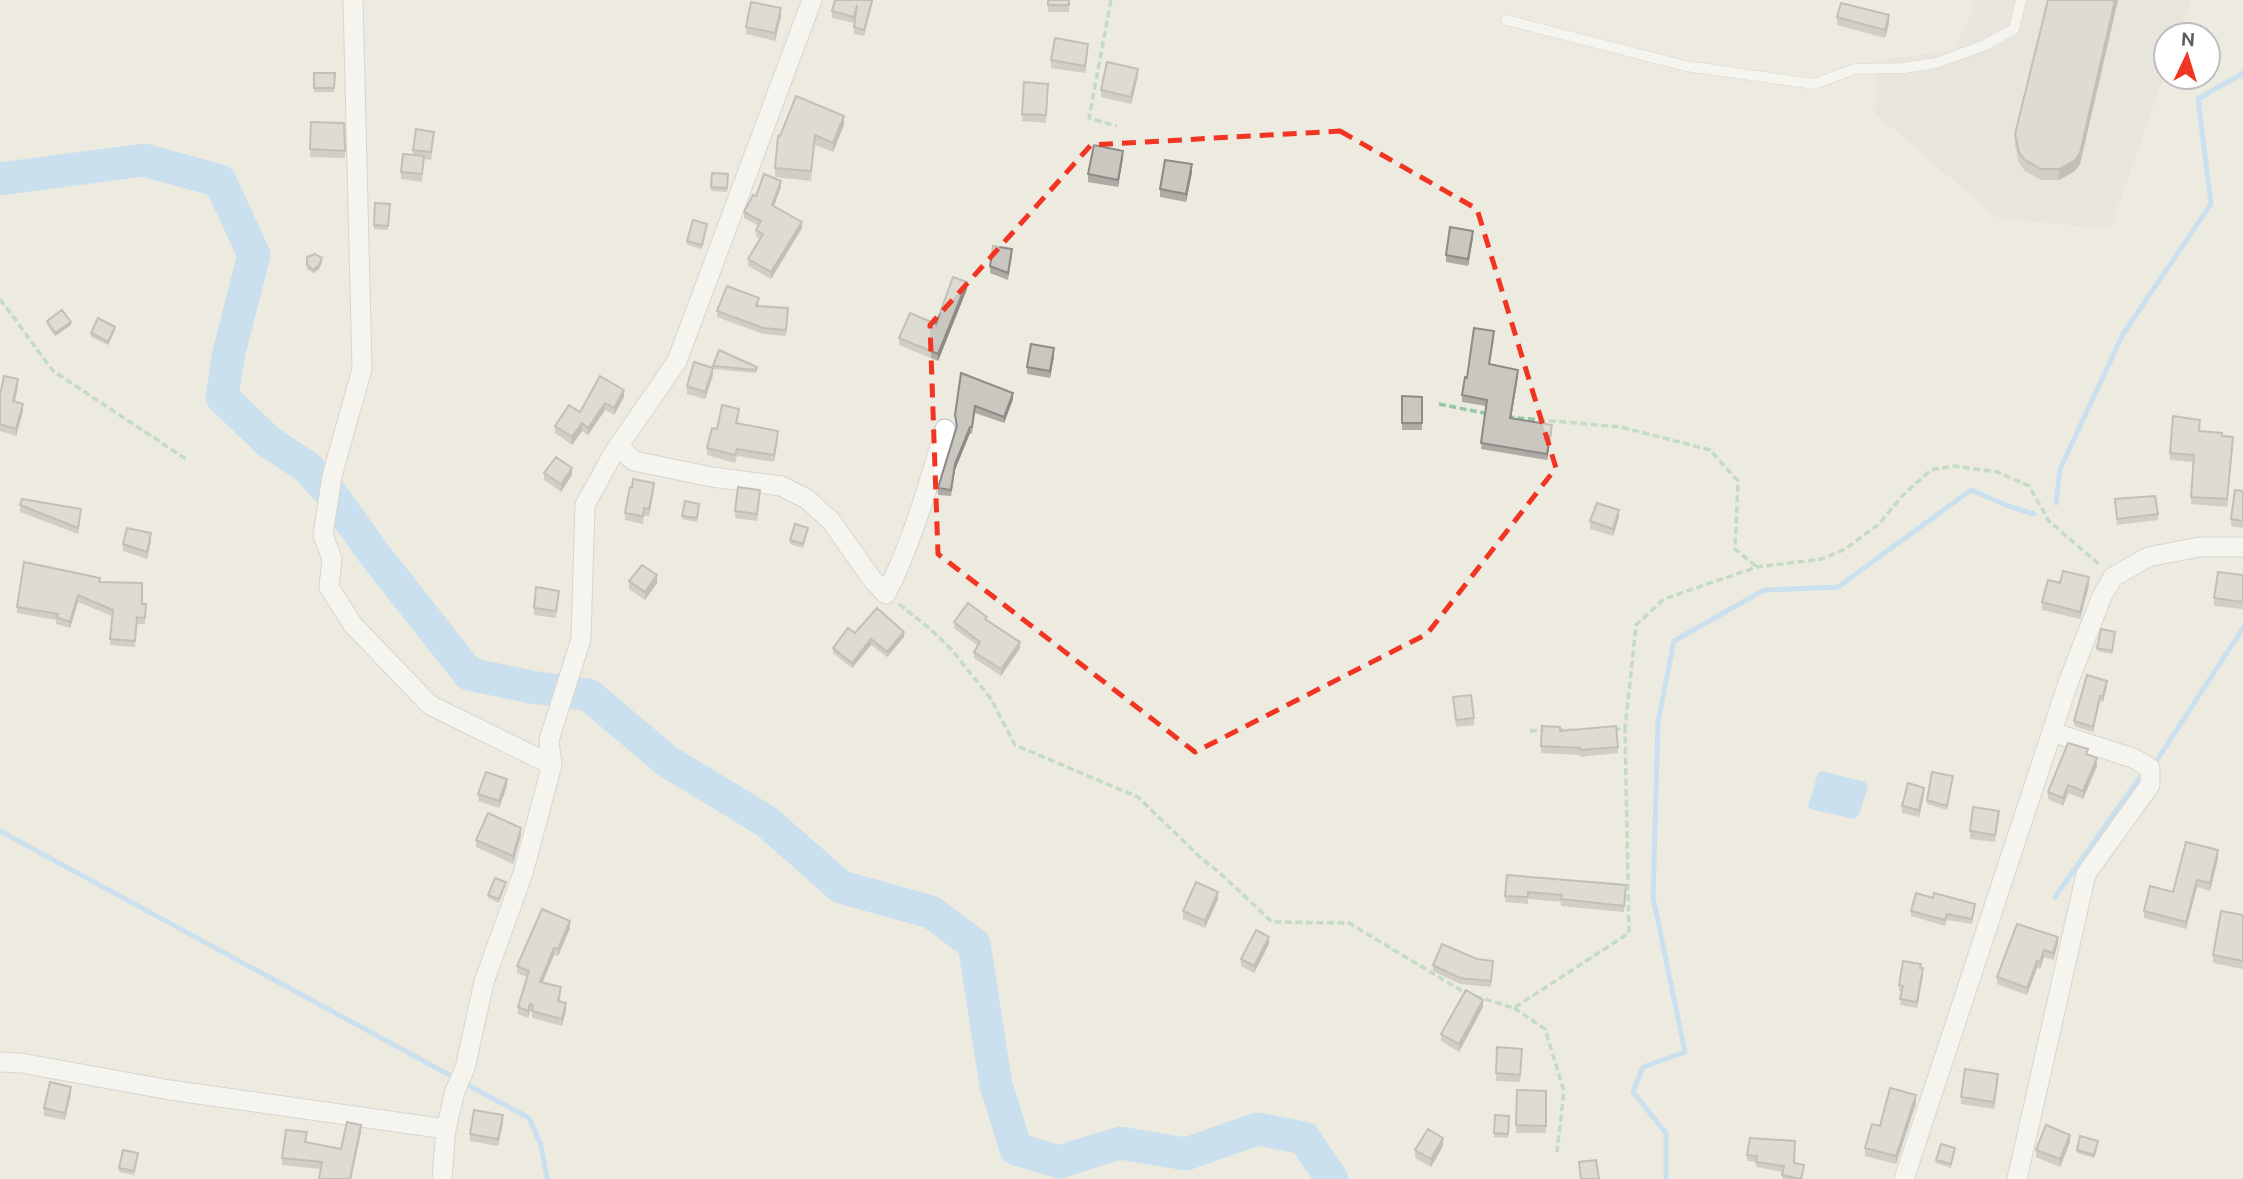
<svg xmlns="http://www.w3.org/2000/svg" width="2243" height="1179" viewBox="0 0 2243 1179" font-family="Ubuntu,sans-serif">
<rect width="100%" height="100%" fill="#edebe0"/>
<path fill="#e1ded8" d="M1977 0H2191L2179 35H2166V71L2110 229 1997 218 1875 113 1878 60 1953 51Z"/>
<path fill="#9fd3ff" d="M1822 771 1865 782 1868 788 1859 814 1854 819 1810 809 1808 806 1818 773Z"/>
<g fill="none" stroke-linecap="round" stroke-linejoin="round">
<path stroke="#9fd3ff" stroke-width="5" d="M2056 503 2060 469 2123 334 2211 204 2198 99 2243 73
M2157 760 2243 628
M0 831 455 1078
M2055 897 2140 777
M464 1083 529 1118 541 1145 547 1179
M1666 1179V1133L1633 1092 1643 1067 1685 1052 1653 897 1658 722 1674 641 1764 590 1838 587 1971 490 2008 506 2034 514"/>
<path stroke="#9fd3ff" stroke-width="33" d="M0 179 144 160 220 181 254 255 229 352 222 397 269 442 307 467 331 494 375 555 469 674 531 687 589 695 667 761 767 822 841 887 931 912 974 944 996 1085 1016 1149 1059 1162 1120 1143 1186 1154 1257 1129 1304 1138 1332 1179"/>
<g stroke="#b9bbc1" stroke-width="11">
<path id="lane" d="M1506 20 1686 66 1814 84 1855 69 1904 68 1936 63 1985 45 2014 29 2021 0"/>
</g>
<g stroke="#b9bbc1" stroke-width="21">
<path id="street" d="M353 0 362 369 332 476 323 535 332 559 329 587 353 625 430 705 552 765
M618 446 634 461 712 477 781 486 807 499 831 521 872 579 886 594C913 541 928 485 945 429
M0 1062 21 1063 170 1090 446 1129
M442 1179 446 1129 455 1091 465 1068 484 982 523 873 552 765 549 740 581 639 585 505 613 454 677 361 812 0
M1904 1179 2068 683 2102 596 2113 577 2148 557 2199 547H2243
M2017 1179 2086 874 2150 785V768L2133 758 2052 732"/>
</g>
<path stroke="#93c8a4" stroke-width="3.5" stroke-dasharray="7 3.5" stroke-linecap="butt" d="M1111 0 1089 118 1117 126
M0 299 53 371 186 459
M1439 404 1489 414
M1507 417 1621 427 1710 450 1738 481 1735 549 1757 567
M899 604 929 628 951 649 991 699 1015 745 1138 797 1201 858 1221 874 1272 922 1349 923 1467 994
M1613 729H1625L1636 625 1664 599 1757 567 1822 559 1845 549 1879 524 1902 496 1931 470 1954 466 1997 472 2029 486 2049 521 2101 566
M1557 730H1574
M1530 731 1546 730
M1475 996 1514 1008 1629 933 1625 729
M1514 1008 1545 1029 1564 1091 1557 1152"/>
<use href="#lane" stroke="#fff" stroke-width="10"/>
<use href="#street" stroke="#fff" stroke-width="19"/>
</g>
<path fill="#aeaba5" d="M835 0H873L864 36 854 34V23L832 18V11Z
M1069 0V12H1048V5Z
M2048 0H2118L2080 164 2075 171 2059 180H2041L2025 171 2019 163 2015 145V134Z
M781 16 775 41 746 34V27Z
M1837 17 1889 23 1885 38 1837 25Z
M1088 51 1085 73 1051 68V60Z
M314 73H335L334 92H314Z
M1138 76 1131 104 1101 97V90Z
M1048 84 1046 123 1022 121V114Z
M311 122 344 123 345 158 310 157Z
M844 125 833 152 815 145 811 181 775 177V168L780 136Z
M434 139 431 160 424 159 422 182 401 179V172L413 155V150Z
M1123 158 1118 187 1088 182V174Z
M1192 172 1186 202 1160 197V189Z
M712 173 728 174 727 192 711 191Z
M781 187 774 206 802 228 771 279 748 266V259L760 239 756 236V230L759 226 744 218V212L756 196Z
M375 203 390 204 388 230 374 229Z
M707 228 702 249 687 245V241Z
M1473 238 1468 266 1446 262V255Z
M307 257 322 262 319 269 313 273 307 269Z
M1012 257 1008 280 990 273V266Z
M967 289 938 361 899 345V338L936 324Z
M759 304V306L788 314 786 336 763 334 717 317V311Z
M47 321 71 325 55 336 47 325Z
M115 330 108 345 91 337V333Z
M1494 338 1490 364 1518 376 1511 419 1552 432 1547 460 1481 449 1486 406 1462 402V395L1467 378Z
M1054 356 1050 378 1027 374V367Z
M713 366 756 370H757L756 373 713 369Z
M961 373 1013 399 1004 423 975 413 972 434 970 433 955 470 951 496 938 495V488L956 429 955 415Z
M713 375 705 399 687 394V386Z
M600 376 624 397 614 415 605 410 588 435 582 431 572 445 555 433V426L580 412Z
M18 386 15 401 23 411 16 436 0 431V395Z
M1422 397V430H1402V423Z
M739 416 737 423 778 439 774 462 737 456 735 463 707 455V448L717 429Z
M2200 431 2222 436 2233 444 2227 507 2191 504 2193 462 2170 460V453Z
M544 473 572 475 561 492 544 480Z
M654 490 649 516H644L643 524 625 520V513Z
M2243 491V528L2231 526V519Z
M760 497 757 521 735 518V511Z
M20 505 81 515 78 534 20 512Z
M2115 505 2158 514V520L2117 525Z
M699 508 697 522 682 519V516Z
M1619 517 1613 536 1590 529V521Z
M808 531 803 548 790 544V540Z
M151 541 147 559 123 551V544Z
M2243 575V609L2214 606V598Z
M629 581 657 583 645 600 629 589Z
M100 582 142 604H146L145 624H137L135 647 110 645 112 616 78 602 70 628 56 624V620L17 613V607Z
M2060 583 2089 585 2080 619 2042 610V602Z
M559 598 556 618 534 615V608Z
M987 620 1020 648 1001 676 974 658V652L978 646 954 628V622Z
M855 633 904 637 887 657 871 645 852 668 833 653V648Z
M2115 635 2112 654 2097 651V648Z
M2107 686 2103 702 2100 701 2093 732 2074 726V721Z
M1453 697 1474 718V725L1456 727Z
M1542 726 1618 747V753L1580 757V755L1541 753Z
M2088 755 2097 766 2083 799 2068 793 2063 806 2048 799V792Z
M1953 780 1947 810 1927 804V800Z
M507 786 499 808 478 801V794Z
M1924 795 1919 817 1902 813V806Z
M1999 818 1995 842 1970 839V831Z
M521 835 513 864 476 847V840Z
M2218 858 2210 891 2197 887 2186 929 2144 918V911L2173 892Z
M1507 875 1626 892 1624 912 1561 906V902L1528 899V904L1505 902Z
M506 885 499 903 488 898V895Z
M1218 899 1205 928 1183 919V911Z
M1975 910 1972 924 1947 920 1945 926 1911 916V911Z
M2243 915V969L2213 963V955Z
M2017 924 2058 944 2053 960 2044 957 2040 969 2037 968 2027 995 1997 984V977Z
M570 928 558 956 554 955 542 983 561 994 560 1001 566 1010 562 1026 532 1018V1011H530L528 1018 518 1014V1007L527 977 517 973V966Z
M1269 944 1254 973 1241 966V959Z
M1433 965 1493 967 1491 987 1460 984 1433 971Z
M1921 968 1923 975 1917 1008 1900 1005 1902 992 1899 991V985Z
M1483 1007 1459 1052 1441 1041V1034Z
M1497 1047 1522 1056 1520 1082 1496 1081Z
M1998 1082 1994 1109 1961 1104V1097Z
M1517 1090 1546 1091V1133H1516Z
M71 1094 65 1120 44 1116V1108Z
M1916 1103 1896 1164 1865 1156V1148L1880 1126Z
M1495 1115 1509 1116 1508 1138 1494 1137Z
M503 1122 498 1146 470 1141V1134Z
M361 1132 351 1179H319L321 1169 282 1165V1158L306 1142 341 1149Z
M2070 1142 2060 1167 2036 1157V1150Z
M2098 1145 2094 1158 2077 1153V1150Z
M1443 1146 1431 1167 1415 1158V1150Z
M1955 1152 1951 1168 1936 1163V1160Z
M1747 1155 1794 1163 1804 1171 1802 1179H1782V1172L1756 1167V1162L1747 1161Z
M138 1157 134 1175 119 1172V1168Z"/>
<path fill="#8d8b86" d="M872 0H873L864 36V30Z
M2115 0H2118L2080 164 2075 171 2059 180V169Z
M781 8V16L775 41V33Z
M1889 15V23L1885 38V30Z
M1088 44V51L1085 73V66Z
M1138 69V76L1131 104V97Z
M844 116V125L833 152V143Z
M1123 151V158L1118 187V180Z
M1192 164V172L1186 202V194Z
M781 181V187L772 211V205Z
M802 222V228L771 279V272Z
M1473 231V238L1468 266V259Z
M322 258V262L319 269 313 273V270Z
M967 282V289L938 361V354Z
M71 322V325L55 336V333Z
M115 327V330L108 345V342Z
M1054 348V356L1050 378V371Z
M713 368V375L705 399V392Z
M1518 370V376L1510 425V418Z
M18 379V386L13 408V401Z
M624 390V397L614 415V408Z
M1013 393V399L1004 423V417Z
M605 403V410L588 435V428Z
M23 404V411L16 436V429Z
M582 423V431L572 445V437Z
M1552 425V432L1547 460V454Z
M970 427V433L955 470 951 496 955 464Z
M778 431V439L774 462V455Z
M2233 437V444L2227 507V499Z
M572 468V475L561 492V484Z
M654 483V490L649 516V509Z
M1619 510V517L1613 536V529Z
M151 533V541L147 559V552Z
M657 575V583L645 600V592Z
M2089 577V585L2080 619V612Z
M78 595V602L70 628V622Z
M904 632V637L887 657V652Z
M871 639V645L852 668V663Z
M1020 642V648L1001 676V669Z
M2107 681V686L2103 702V696Z
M2100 696V701L2093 732V727Z
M2097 758V766L2083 799V791Z
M507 779V786L499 808V801Z
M2068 785V793L2063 806V798Z
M1924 788V795L1919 817V810Z
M521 828V835L513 864V856Z
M2218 850V858L2210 891V883Z
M2197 880V887L2186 929V922Z
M1218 892V899L1205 928V921Z
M570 921V928L558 956V949Z
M1269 937V944L1254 973V966Z
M2058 937V944L2053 960V953Z
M554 948V955L540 989V982Z
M2044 950V957L2040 969V962Z
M2037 961V968L2027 995V988Z
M1923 968V975L1917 1008V1002Z
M1483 1000V1007L1459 1052V1044Z
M566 1003V1010L562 1026V1019Z
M530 1004V1011L528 1018V1011Z
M1998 1074V1082L1994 1109V1102Z
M71 1087V1094L65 1120V1113Z
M1916 1095V1103L1896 1164V1156Z
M503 1115V1122L498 1146V1139Z
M361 1125V1132L351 1179H350Z
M2070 1135V1142L2060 1167V1159Z
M1443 1138V1146L1431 1167V1159Z"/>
<path fill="#cac7c0" stroke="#8d8b86" stroke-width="2" d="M835 0H872L864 30 854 27 857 5 854 17 832 11Z
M1048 0H1069V5H1048Z
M2048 0H2115L2080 153 2075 160 2059 169H2041L2025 160 2019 152 2015 134Z
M751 2 781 8 775 33 746 27Z
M1841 3 1889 15 1885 30 1837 17Z
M1055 38 1088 44 1085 66 1051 60Z
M1107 62 1138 69 1131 97 1101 90Z
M314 73H335L334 88H314Z
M1024 82 1048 84 1046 115 1022 114Z
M796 96 844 116 833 143 815 135 811 171 775 168 778 136H780Z
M311 122 344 123 345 151 310 149Z
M416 129 434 132 431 152 413 150Z
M1094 145 1123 151 1118 180 1088 174Z
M403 154 424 156 422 174 401 172Z
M1165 160 1192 164 1186 194 1160 189Z
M712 173 728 174 727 188 711 187Z
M764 174 781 181 772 205 802 222 771 272 748 259 763 234 756 230 761 221 744 212 753 195 756 196Z
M375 203 390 204 388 226 374 225Z
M693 220 707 224 702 245 687 241Z
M1450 227 1473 231 1468 259 1446 255Z
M993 246 1012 249 1008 273 990 266Z
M315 254 322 258 319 265 313 270 307 265V257Z
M953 277 967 282 938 354 899 338 910 313 936 324Z
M727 286 759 298 756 306 788 308 786 330 763 328 717 311Z
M62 310 71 322 55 333 47 321Z
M98 318 115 327 108 342 91 333Z
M1474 328 1494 331 1489 364 1518 370 1510 418 1552 425 1547 454 1481 443 1487 400 1462 395 1465 377 1467 378Z
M1031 344 1054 348 1050 371 1027 367Z
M719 350 757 367 756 370 713 366Z
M694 362 713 368 705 392 687 386Z
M961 373 1013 393 1004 417 975 406 972 427H970L955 464 951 490 938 488 957 426 955 415Z
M4 376 18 379 13 401 23 404 16 429 0 424V395Z
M600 376 624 390 614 408 605 403 588 428 582 423 572 437 555 426 569 405 580 412Z
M1402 396 1422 397V423H1402Z
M722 405 739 409 736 423 778 431 774 455 737 449 735 455 707 448 712 428 717 429Z
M2173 416 2200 420 2199 431 2222 433V436L2233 437 2227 499 2191 497 2194 455 2170 453Z
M556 457 572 468 561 484 544 473Z
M633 479 654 483 649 509 644 508 643 516 625 513 630 487H632Z
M738 487 760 490 757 514 735 511Z
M2235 490 2243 491V521L2231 519Z
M2155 496 2158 514 2117 519 2115 499Z
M22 499 81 509 78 528 20 505Z
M685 501 699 504 697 518 682 516Z
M1597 503 1619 510 1613 529 1590 521Z
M795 524 808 528 803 544 790 540Z
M127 528 151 533 147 552 123 544Z
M24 562 100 578 99 582 142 583V604H146L145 618 137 617 135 641 110 639 113 610 78 595 70 622 56 617 58 614 17 607Z
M642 565 657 575 645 592 629 581Z
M2063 571 2089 577 2080 612 2042 602 2048 580 2060 583Z
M2218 572 2243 575V602L2214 598Z
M536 587 559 591 556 611 534 608Z
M968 603 987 617 985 619 1020 642 1001 669 974 652 980 642 954 622Z
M877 608 904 632 887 652 871 639 852 663 833 648 848 628 855 633Z
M2101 629 2115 632 2112 651 2097 648Z
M2087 675 2107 681 2103 696H2100L2093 727 2074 721Z
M1471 695 1474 718 1456 720 1453 697Z
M1542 726 1560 727V731L1616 726 1618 747 1580 750V748L1541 746Z
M2068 743 2088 749 2086 754 2097 758 2083 791 2068 785 2063 798 2048 792Z
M486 772 507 779 499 801 478 794Z
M1932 772 1953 776 1947 806 1927 800Z
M1908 783 1924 788 1919 810 1902 806Z
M1973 807 1999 811 1995 835 1970 831Z
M488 813 521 828 513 856 476 840Z
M2186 842 2218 850 2210 883 2197 880 2186 922 2144 911 2150 886 2173 892Z
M1507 875 1626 885 1624 906 1561 899 1562 895 1528 892V897L1505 896Z
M495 878 506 882 499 899 488 895Z
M1196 882 1218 892 1205 921 1183 911Z
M1916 893 1933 898 1934 893 1975 904 1972 919 1947 914 1945 920 1911 911Z
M542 909 570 921 558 949 554 948 540 982 561 987 558 1001 566 1003 562 1019 532 1011 533 1005 530 1004 528 1011 518 1007 529 971 517 966Z
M2221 911 2243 915V961L2213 955Z
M2017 924 2058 937 2053 953 2044 950 2040 962 2037 961 2027 988 1997 977Z
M1256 930 1269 937 1254 966 1241 959Z
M1442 944 1477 959 1493 961 1491 981 1460 978 1433 965Z
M1903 961 1921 964 1920 968H1923L1917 1002 1900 999 1903 986 1899 985Z
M1466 990 1483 1000 1459 1044 1441 1034Z
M1497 1047 1522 1049 1520 1075 1496 1073Z
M1965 1069 1998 1074 1994 1102 1961 1097Z
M50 1082 71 1087 65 1113 44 1108Z
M1890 1088 1916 1095 1896 1156 1865 1148 1872 1124 1880 1126Z
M1517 1090 1546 1091V1126L1516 1125Z
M474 1110 503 1115 498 1139 470 1134Z
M1495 1115 1509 1116 1508 1134 1494 1133Z
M347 1122 361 1125 350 1179H319L322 1162 282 1158 286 1130 307 1132 305 1142 341 1149Z
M2046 1125 2070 1135 2060 1159 2036 1150Z
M1428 1129 1443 1138 1431 1159 1415 1150Z
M2080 1136 2098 1141 2094 1155 2077 1150Z
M1750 1138 1795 1141 1794 1163 1804 1165 1801 1179 1782 1175 1784 1166 1756 1162 1757 1156 1747 1155Z
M1941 1144 1955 1148 1951 1164 1936 1160Z
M123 1150 138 1153 134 1171 119 1168Z
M1596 1160 1599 1179H1581L1579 1162Z"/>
<path d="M0 0H2243V1179H0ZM1340 131 1477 209 1556 468 1427 634 1195 752 938 554 930 325 1091 145Z" fill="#edebe0" fill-opacity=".55" fill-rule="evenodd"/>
<path fill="none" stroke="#f23522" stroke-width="5" stroke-dasharray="14 9" stroke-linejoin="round" d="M1340 131 1477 209 1556 468 1427 634 1195 752 938 554 930 325 1091 145Z"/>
<g transform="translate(2187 56) rotate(4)"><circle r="33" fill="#ffffff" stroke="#bdbec1" stroke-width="2"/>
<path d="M0-5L12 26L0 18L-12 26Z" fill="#f23522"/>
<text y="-10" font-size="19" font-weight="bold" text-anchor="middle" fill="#595d63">N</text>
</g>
</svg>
